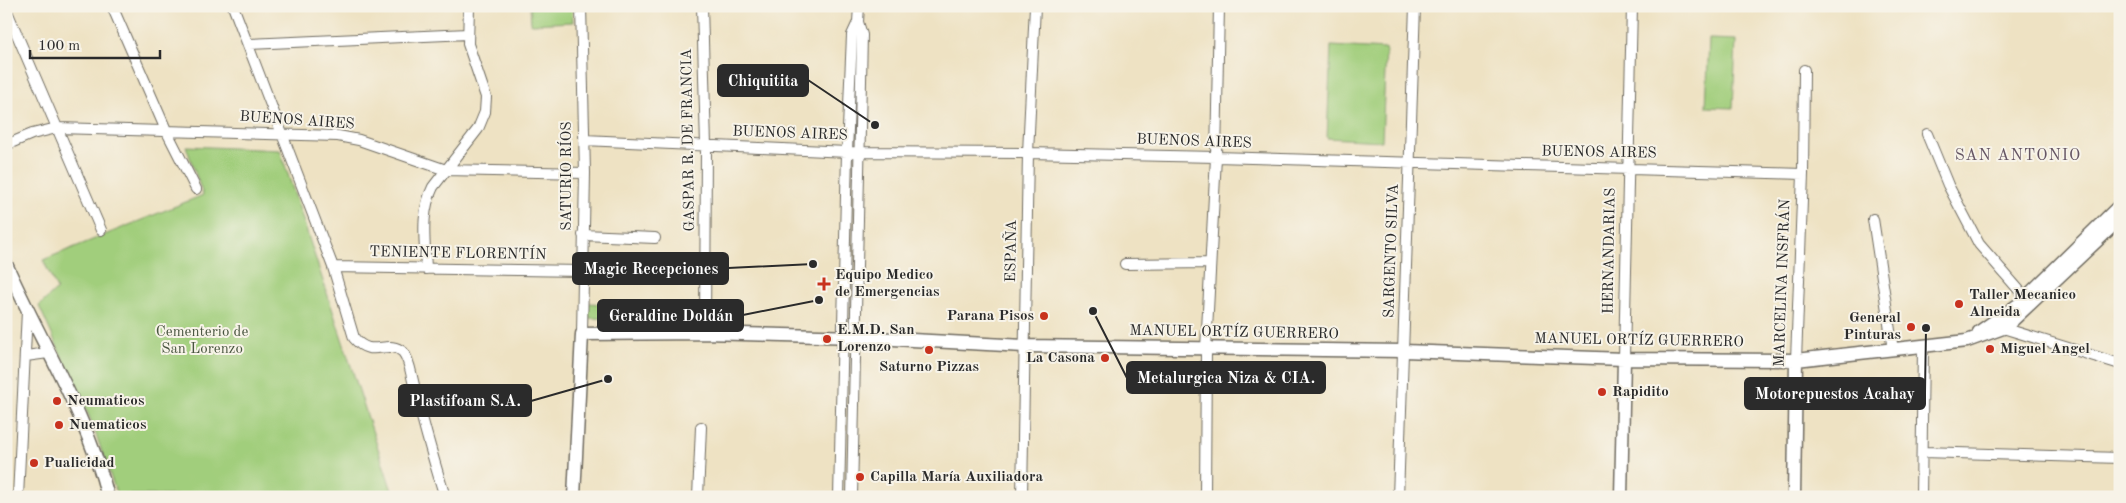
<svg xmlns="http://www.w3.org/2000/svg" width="2126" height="503" viewBox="0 0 2126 503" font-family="'Old Standard TT',serif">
<rect width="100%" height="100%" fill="#f7f3e8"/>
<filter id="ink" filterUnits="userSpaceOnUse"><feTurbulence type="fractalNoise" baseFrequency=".02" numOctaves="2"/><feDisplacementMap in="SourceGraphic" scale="10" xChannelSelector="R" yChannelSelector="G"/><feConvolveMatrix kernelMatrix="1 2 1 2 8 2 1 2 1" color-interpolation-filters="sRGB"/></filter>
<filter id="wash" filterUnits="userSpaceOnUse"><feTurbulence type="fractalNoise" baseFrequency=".0096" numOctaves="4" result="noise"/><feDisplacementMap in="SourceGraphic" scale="20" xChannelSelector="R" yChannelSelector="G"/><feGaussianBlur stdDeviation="1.12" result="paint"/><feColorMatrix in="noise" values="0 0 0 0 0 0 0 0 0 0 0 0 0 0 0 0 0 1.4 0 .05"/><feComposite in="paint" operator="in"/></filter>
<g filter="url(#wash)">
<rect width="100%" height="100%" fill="#eee2c3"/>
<path fill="#a1ce7c" stroke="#667c54" d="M530 6H572L573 22 531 24Z
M1709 39 1736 40 1733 108 1706 107Z
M1331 46 1386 49 1382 141 1327 138Z
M186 146 280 150 394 497 117 495 92 423 39 306 57 289 43 260 203 195Z
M588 303 623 305 622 319 587 318Z"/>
</g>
<g filter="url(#ink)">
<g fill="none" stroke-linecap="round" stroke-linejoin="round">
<g stroke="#6f6b60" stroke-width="12">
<path id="minor" d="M112 6 166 130 196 189
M233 6 333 267 354 338C372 360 387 338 403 352 409 359 411 373 413 381 422 420 433 458 445 497
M581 6 585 173 582 334
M702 6 706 146 705 333
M6 9 101 230
M249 44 468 34
M1927 134 1948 185 1979 244 2025 297
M584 140 847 152 1028 153 1216 157 1803 174
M6 145 32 134 57 128 338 136 359 140 446 170 585 173
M1873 219 1893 350
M583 235 655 238
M1125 264 1210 263
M333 267 582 271
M426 269C425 241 420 213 433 187L478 129 485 112 486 97 468 44 469 6
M2003 328 2120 364
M26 356 48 353
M1624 359 1632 6
M1796 360 1803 174 1804 70
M1923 452 2120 458
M18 497 27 311
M698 497 701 427
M839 497 847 152 852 35 858 22
M852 497 862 35 858 22 859 6
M1022 497 1028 153 1035 6
M1205 497 1206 349 1216 157 1219 6
M1398 497 1415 6
M1921 497 1923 347"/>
</g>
<g stroke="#6f6b60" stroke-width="15">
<path id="major" d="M6 264C40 341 87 414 108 497
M1979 332 2018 305 2120 205
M574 497 582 334 705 333 856 337 1025 346 1404 351 1624 359 1796 360 1967 341 2003 328 2014 319 2120 219
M1621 497 1624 359
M1794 497 1796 360"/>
</g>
<use href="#minor" stroke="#fff" stroke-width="10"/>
<use href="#major" stroke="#fff" stroke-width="12"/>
</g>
</g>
<g fill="#c8321e" stroke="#f7f3e8" stroke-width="2">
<path d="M821.5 276.5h5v5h5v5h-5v5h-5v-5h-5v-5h5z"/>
<circle cx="1959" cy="304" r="5"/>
<circle cx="1044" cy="316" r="5"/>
<circle cx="1911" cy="327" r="5"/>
<circle cx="827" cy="339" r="5"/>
<circle cx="1990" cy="349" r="5"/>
<circle cx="929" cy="350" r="5"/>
<circle cx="1105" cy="358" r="5"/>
<circle cx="1602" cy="392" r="5"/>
<circle cx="57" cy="401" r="5"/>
<circle cx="59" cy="425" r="5"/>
<circle cx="34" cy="463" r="5"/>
<circle cx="860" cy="477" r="5"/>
</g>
<g text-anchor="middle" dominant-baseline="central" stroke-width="4" stroke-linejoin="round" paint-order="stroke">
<g font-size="15" fill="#2b2b2b" stroke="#f7f3e8">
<text transform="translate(297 121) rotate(4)">BUENOS AIRES</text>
<text transform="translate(790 134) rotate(2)">BUENOS AIRES</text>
<text transform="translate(689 140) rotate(-91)">GASPAR R. DE FRANCIA</text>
<text transform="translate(1194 142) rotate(2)">BUENOS AIRES</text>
<text transform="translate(1599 153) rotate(1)">BUENOS AIRES</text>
<text transform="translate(567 176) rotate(-90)">SATURIO RÍOS</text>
<text transform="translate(1012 251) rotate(-89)">ESPAÑA</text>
<text transform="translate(1392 251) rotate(-88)">SARGENTO SILVA</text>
<text transform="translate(1610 251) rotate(-89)">HERNANDARIAS</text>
<text transform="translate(458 254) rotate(1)">TENIENTE FLORENTÍN</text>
<text transform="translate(1783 283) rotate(-88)">MARCELINA INSFRÁN</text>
<text transform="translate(1234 333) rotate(1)">MANUEL ORTÍZ GUERRERO</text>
<text transform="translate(1639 341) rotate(1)">MANUEL ORTÍZ GUERRERO</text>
</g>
<g font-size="15" font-weight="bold" fill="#2b2b2b" stroke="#f7f3e8" text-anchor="start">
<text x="835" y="275">Equipo Medico<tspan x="835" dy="17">de Emergencias</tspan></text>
<text x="1969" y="295">Taller Mecanico<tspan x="1969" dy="17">Alneida</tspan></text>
<text x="1034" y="316" text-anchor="end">Parana Pisos</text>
<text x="1901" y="318" text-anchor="end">General<tspan x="1901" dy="17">Pinturas</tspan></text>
<text x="837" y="330">E.M.D. San<tspan x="837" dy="17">Lorenzo</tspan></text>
<text x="2000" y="349">Miguel Angel</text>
<text x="1095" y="358" text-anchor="end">La Casona</text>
<text x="929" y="367" text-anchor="middle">Saturno Pizzas</text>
<text x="1612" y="392">Rapidito</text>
<text x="67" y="401">Neumaticos</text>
<text x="69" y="425">Nuematicos</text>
<text x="44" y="463">Pualicidad</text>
<text x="870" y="477">Capilla María Auxiliadora</text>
</g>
<g font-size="15" fill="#48543f" stroke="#f7f3e8">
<text x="202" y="332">Cementerio de<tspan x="202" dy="17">San Lorenzo</tspan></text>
</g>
<g font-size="16" letter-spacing="1" fill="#665664" stroke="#f7f3e8">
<text x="2018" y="156">SAN ANTONIO</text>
</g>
</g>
<path fill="none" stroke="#2b2b2b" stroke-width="2" d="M875 125L808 80M813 264L728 268M819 300L743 315M1093 311L1127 378M1926 328L1925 393M608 379L531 401"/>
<g fill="#2b2b2b" stroke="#f7f3e8" stroke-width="2">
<circle cx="875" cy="125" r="5"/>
<circle cx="813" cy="264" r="5"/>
<circle cx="819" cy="300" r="5"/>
<circle cx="1093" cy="311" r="5"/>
<circle cx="1926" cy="328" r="5"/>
<circle cx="608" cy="379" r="5"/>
</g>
<g fill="#2b2b2b" stroke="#2b2b2b" stroke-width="2">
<rect x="718" y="65" width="90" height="31" rx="5"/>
<rect x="573" y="253" width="155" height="31" rx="5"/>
<rect x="598" y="300" width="145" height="31" rx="5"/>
<rect x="1127" y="362" width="198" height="31" rx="5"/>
<rect x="1745" y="378" width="180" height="31" rx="5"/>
<rect x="399" y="385" width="132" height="31" rx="5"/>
</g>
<g font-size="16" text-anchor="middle" font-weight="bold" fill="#fff">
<text x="763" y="86">Chiquitita</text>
<text x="651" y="274">Magic Recepciones</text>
<text x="671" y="321">Geraldine Doldán</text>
<text x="1226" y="383">Metalurgica Niza &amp; CIA.</text>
<text x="1835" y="399">Motorepuestos Acahay</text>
<text x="465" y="406">Plastifoam S.A.</text>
</g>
<rect width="2126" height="503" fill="none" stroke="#f7f3e8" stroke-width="25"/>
<path d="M30 50v8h130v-8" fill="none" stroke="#2b2b2b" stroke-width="2.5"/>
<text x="38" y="50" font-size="15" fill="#2b2b2b" stroke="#f7f3e8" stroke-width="4" paint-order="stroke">100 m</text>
</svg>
